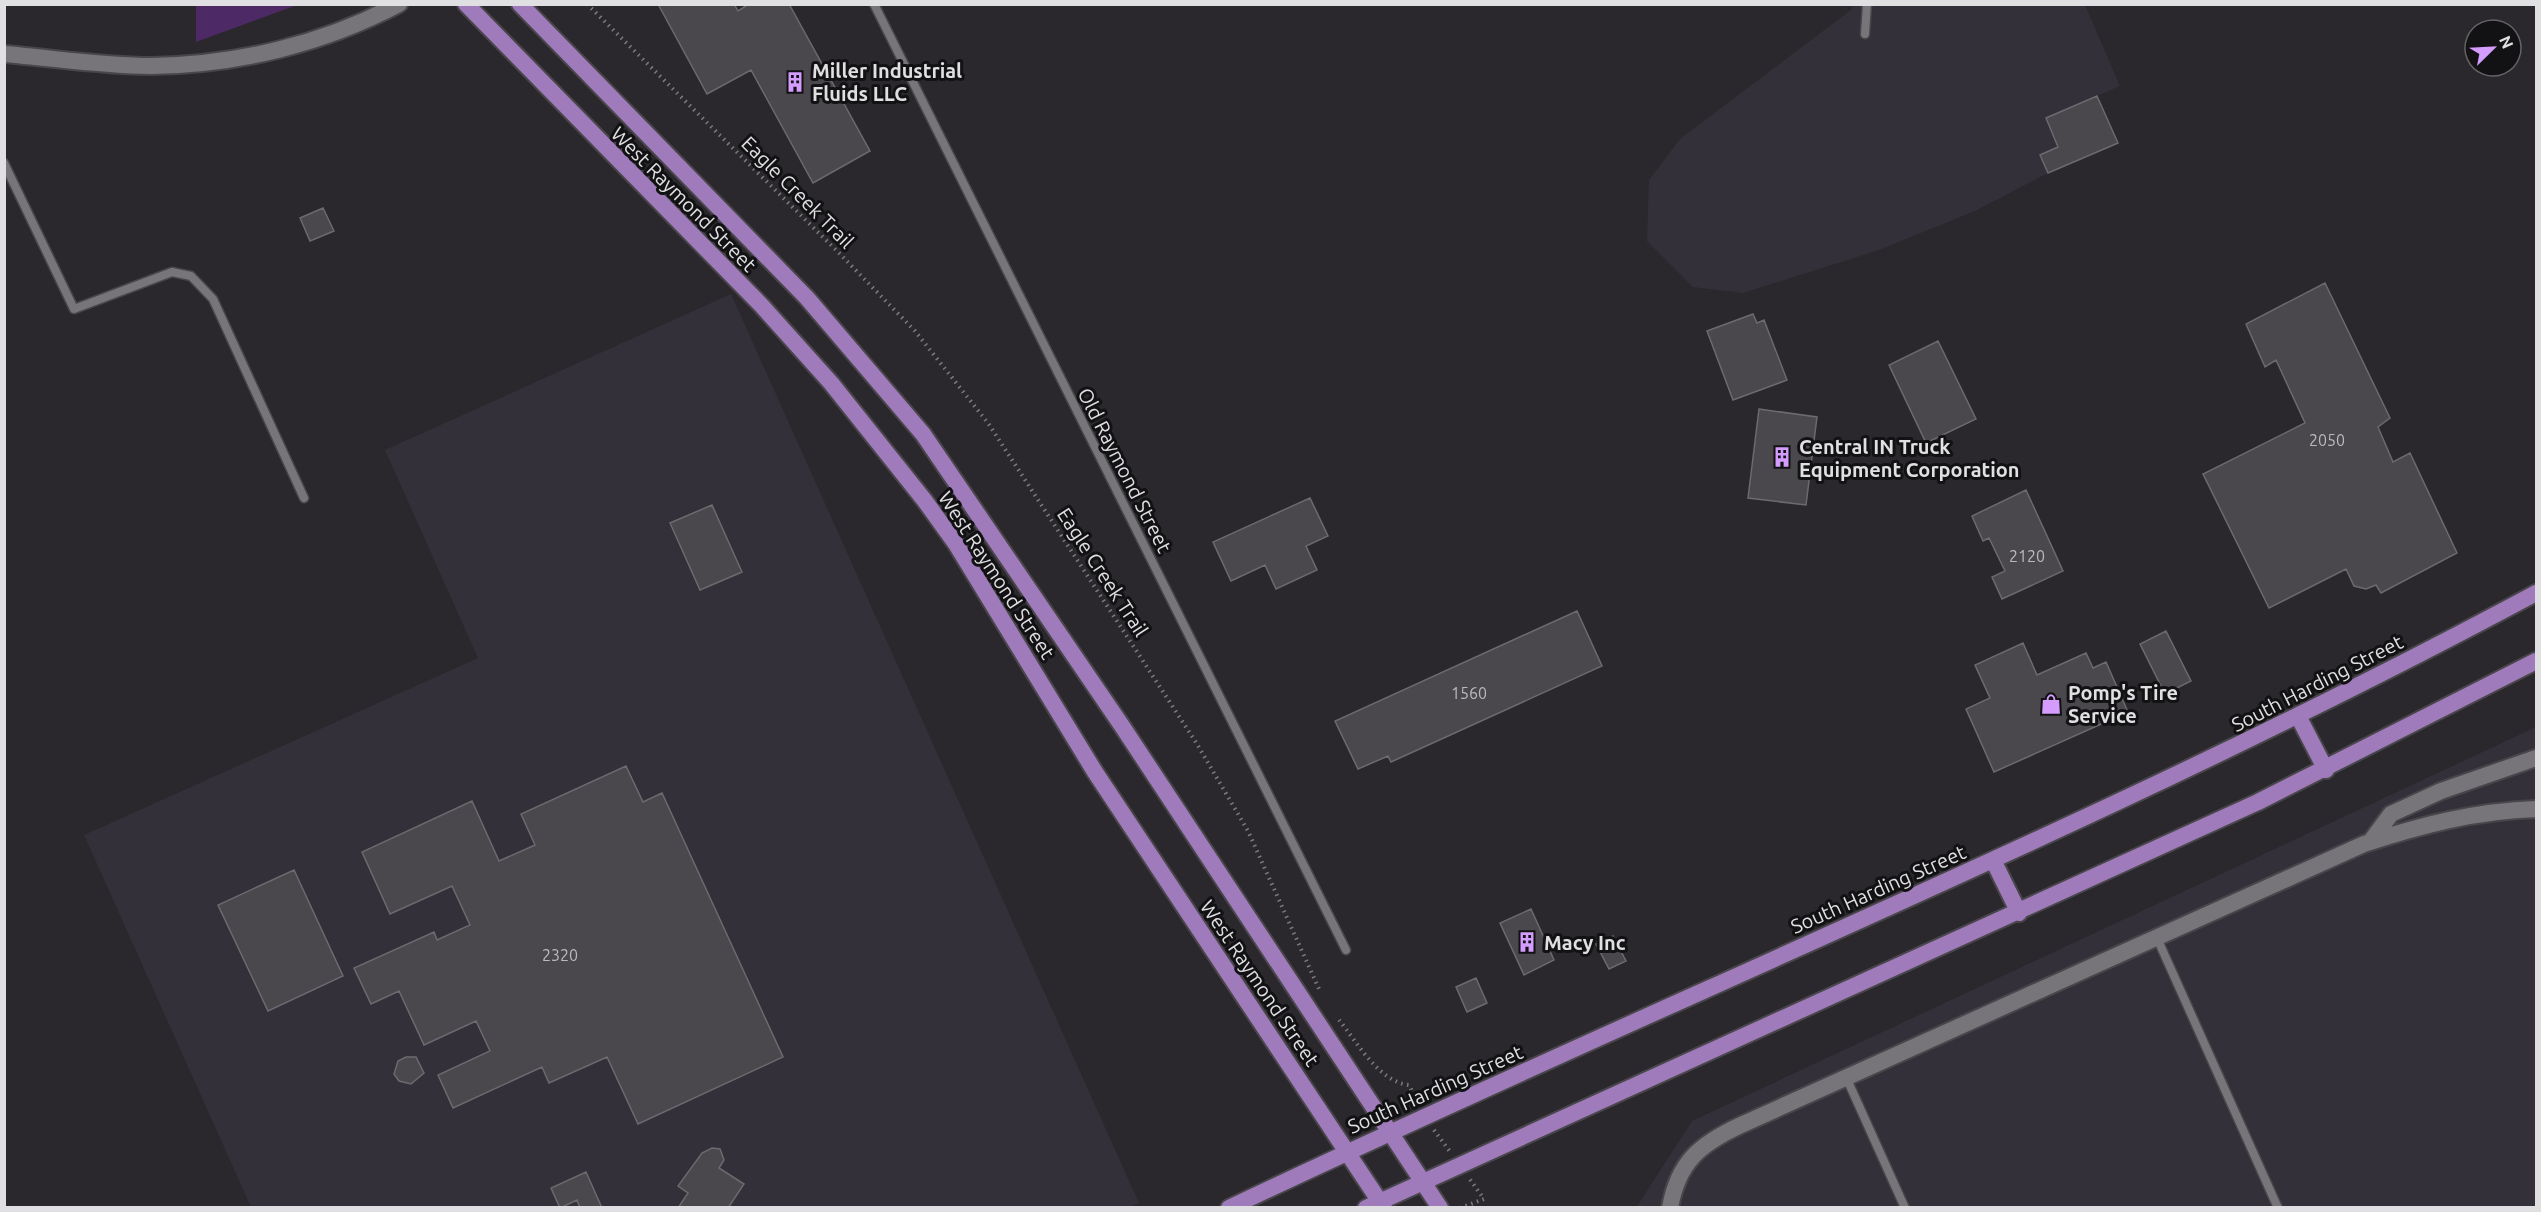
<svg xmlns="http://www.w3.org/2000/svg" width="2541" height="1212" viewBox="0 0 2541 1212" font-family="Ubuntu,sans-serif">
<rect width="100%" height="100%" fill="#2a282c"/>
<path fill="#343039" d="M1853 5H2085L2120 86 2046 118 2058 147 2040 155 2048 173 1975 211 1879 250 1743 293 1693 287 1647 241 1649 180 1680 139 1851 10Z
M731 294 1139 1203 1128 1208 251 1207 84 835 478 658 385 450Z
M2536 727V1207L1636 1208 1692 1121Z"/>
<path fill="#4d2a65" d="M196 5V4L297 5 196 42Z"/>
<path fill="#4b484d" stroke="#6c6a6f" stroke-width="1.5" d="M658 4H734L738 11 749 4H789L870 151 813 183 751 70 707 94Z
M2097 96 2118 143 2048 173 2040 155 2058 147 2046 118Z
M323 208 334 231 310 241 300 218Z
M2325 283 2390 418 2378 427 2393 462 2410 453 2457 553 2381 593 2376 585 2366 589 2354 586 2346 569 2269 608 2203 474 2305 423 2276 360 2265 367 2246 324Z
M1753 314 1757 323 1764 320 1787 380 1733 400 1707 331Z
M1938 341 1976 419 1926 443 1889 365Z
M1759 409 1817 417 1806 505 1748 498Z
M2026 490 2063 571 2002 599 1992 577 2005 571 1989 538 1983 541 1972 516Z
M1310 498 1328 536 1306 546 1317 570 1276 589 1265 565 1231 581 1213 542Z
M712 505 742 572 700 590 670 523Z
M1577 611 1602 666 1391 762 1388 756 1358 769 1335 721Z
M2166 631 2191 681 2165 694 2140 644Z
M2023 643 2037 675 2086 653 2093 668 2106 662 2128 712 1994 772 1966 709 1990 698 1975 665Z
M626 766 643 802 662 793 783 1057 638 1124 607 1057 549 1083 542 1067 453 1108 438 1075 490 1051 476 1021 424 1045 399 991 371 1004 354 968 434 932 437 940 470 925 452 886 390 914 362 852 472 801 499 861 535 845 521 814Z
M294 870 343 976 268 1011 218 905Z
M1531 909 1554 960 1524 975 1500 923Z
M1613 936 1626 961 1609 969 1596 944Z
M1476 978 1487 1003 1467 1012 1456 987Z
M406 1057H416L424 1073 411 1084 399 1081 394 1074 398 1061Z
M712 1148 720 1149 724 1160 719 1168 744 1184 728 1208H678L688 1193 678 1186 702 1153Z
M586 1172 602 1208H580L577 1200 560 1208 551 1188Z"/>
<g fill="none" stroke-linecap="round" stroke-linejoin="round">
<g stroke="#48464a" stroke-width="11">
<path id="service" d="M874 4 1346 950
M1865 34 1867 4
M4 163 74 309 172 272 191 276 213 299 304 498
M2157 938 2278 1208
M1846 1077 1905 1208"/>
</g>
<g stroke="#48464a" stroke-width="20">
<path id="minor" d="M4 54C53 58 102 66 151 66 237 65 323 44 399 4
M2371 841 2391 814 2441 791 2536 758
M1670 1208C1678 1162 1700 1144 1741 1125L2364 844C2421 825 2476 811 2536 809"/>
</g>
<g stroke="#48464a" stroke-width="20">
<path id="primary" d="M466 4 762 306 831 383 925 501 956 544 1095 772 1384 1208
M520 4 807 298 923 434 1122 726 1440 1208
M2298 716 2326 770
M1993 860 2019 913
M1229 1208C1664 1001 2112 821 2536 593
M1366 1208 2258 802 2536 661"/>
</g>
<path stroke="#7d7b7f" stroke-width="4" stroke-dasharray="1.5 4.5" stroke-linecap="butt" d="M587 4 839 253 915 331 988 423 1197 744 1248 831 1319 989
M1339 1020C1357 1042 1379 1082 1409 1085L1418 1103
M1434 1130 1451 1153
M1460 1208 1484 1199 1469 1178"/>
<use href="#service" stroke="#78757a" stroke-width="8"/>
<use href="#minor" stroke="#78757a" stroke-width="16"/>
<use href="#primary" stroke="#a07bbb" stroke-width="16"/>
</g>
<defs>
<g id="building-bare" transform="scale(1.62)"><path d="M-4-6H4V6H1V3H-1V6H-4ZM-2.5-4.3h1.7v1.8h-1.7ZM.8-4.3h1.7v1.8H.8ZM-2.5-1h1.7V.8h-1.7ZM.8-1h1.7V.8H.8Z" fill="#d39cfd" stroke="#121113" stroke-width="2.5" paint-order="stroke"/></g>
<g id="shop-bare" transform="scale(1.62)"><path d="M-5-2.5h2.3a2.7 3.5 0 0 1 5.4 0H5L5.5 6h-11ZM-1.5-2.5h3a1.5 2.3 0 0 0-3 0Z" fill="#d39cfd" stroke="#121113" stroke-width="2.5" paint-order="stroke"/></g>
</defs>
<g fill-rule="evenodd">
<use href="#building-bare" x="795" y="82"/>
<use href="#building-bare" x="1782" y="457"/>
<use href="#shop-bare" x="2051" y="704"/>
<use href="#building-bare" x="1527" y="942"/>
</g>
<g text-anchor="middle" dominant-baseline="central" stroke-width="6" stroke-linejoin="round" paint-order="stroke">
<g font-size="16" fill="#bbb9bd">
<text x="2327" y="440">2050</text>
<text x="2027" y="556">2120</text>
<text x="1469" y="693">1560</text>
<text x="560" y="955">2320</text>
</g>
<g font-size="20" font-weight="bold" fill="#e0dfe2" stroke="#121113" text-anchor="start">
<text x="812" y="70">Miller Industrial<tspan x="812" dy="23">Fluids LLC</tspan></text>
<text x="1799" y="446">Central IN Truck<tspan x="1799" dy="23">Equipment Corporation</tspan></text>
<text x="2068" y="692">Pomp's Tire<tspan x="2068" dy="23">Service</tspan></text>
<text x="1544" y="942">Macy Inc</text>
</g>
<g font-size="20" fill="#e0dfe2" stroke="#121113">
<text transform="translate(798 192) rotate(45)">Eagle Creek Trail</text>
<text transform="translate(684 199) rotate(45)">West Raymond Street</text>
<text transform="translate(1125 470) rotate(63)">Old Raymond Street</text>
<text transform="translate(1103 572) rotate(57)">Eagle Creek Trail</text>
<text transform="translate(997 575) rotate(57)">West Raymond Street</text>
<text transform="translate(2317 683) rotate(-27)">South Harding Street</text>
<text transform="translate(1878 889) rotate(-24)">South Harding Street</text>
<text transform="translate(1260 983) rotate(56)">West Raymond Street</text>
<text transform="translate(1435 1089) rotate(-24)">South Harding Street</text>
</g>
</g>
<rect width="2541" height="1212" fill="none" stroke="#e0dfe2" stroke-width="12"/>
<g transform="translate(2493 48) rotate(66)"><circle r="28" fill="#121113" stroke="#646366" stroke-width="1.5"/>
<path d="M0-4.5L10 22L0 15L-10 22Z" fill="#d39cfd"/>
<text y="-9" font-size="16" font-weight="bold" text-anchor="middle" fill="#e0dfe2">N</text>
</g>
</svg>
